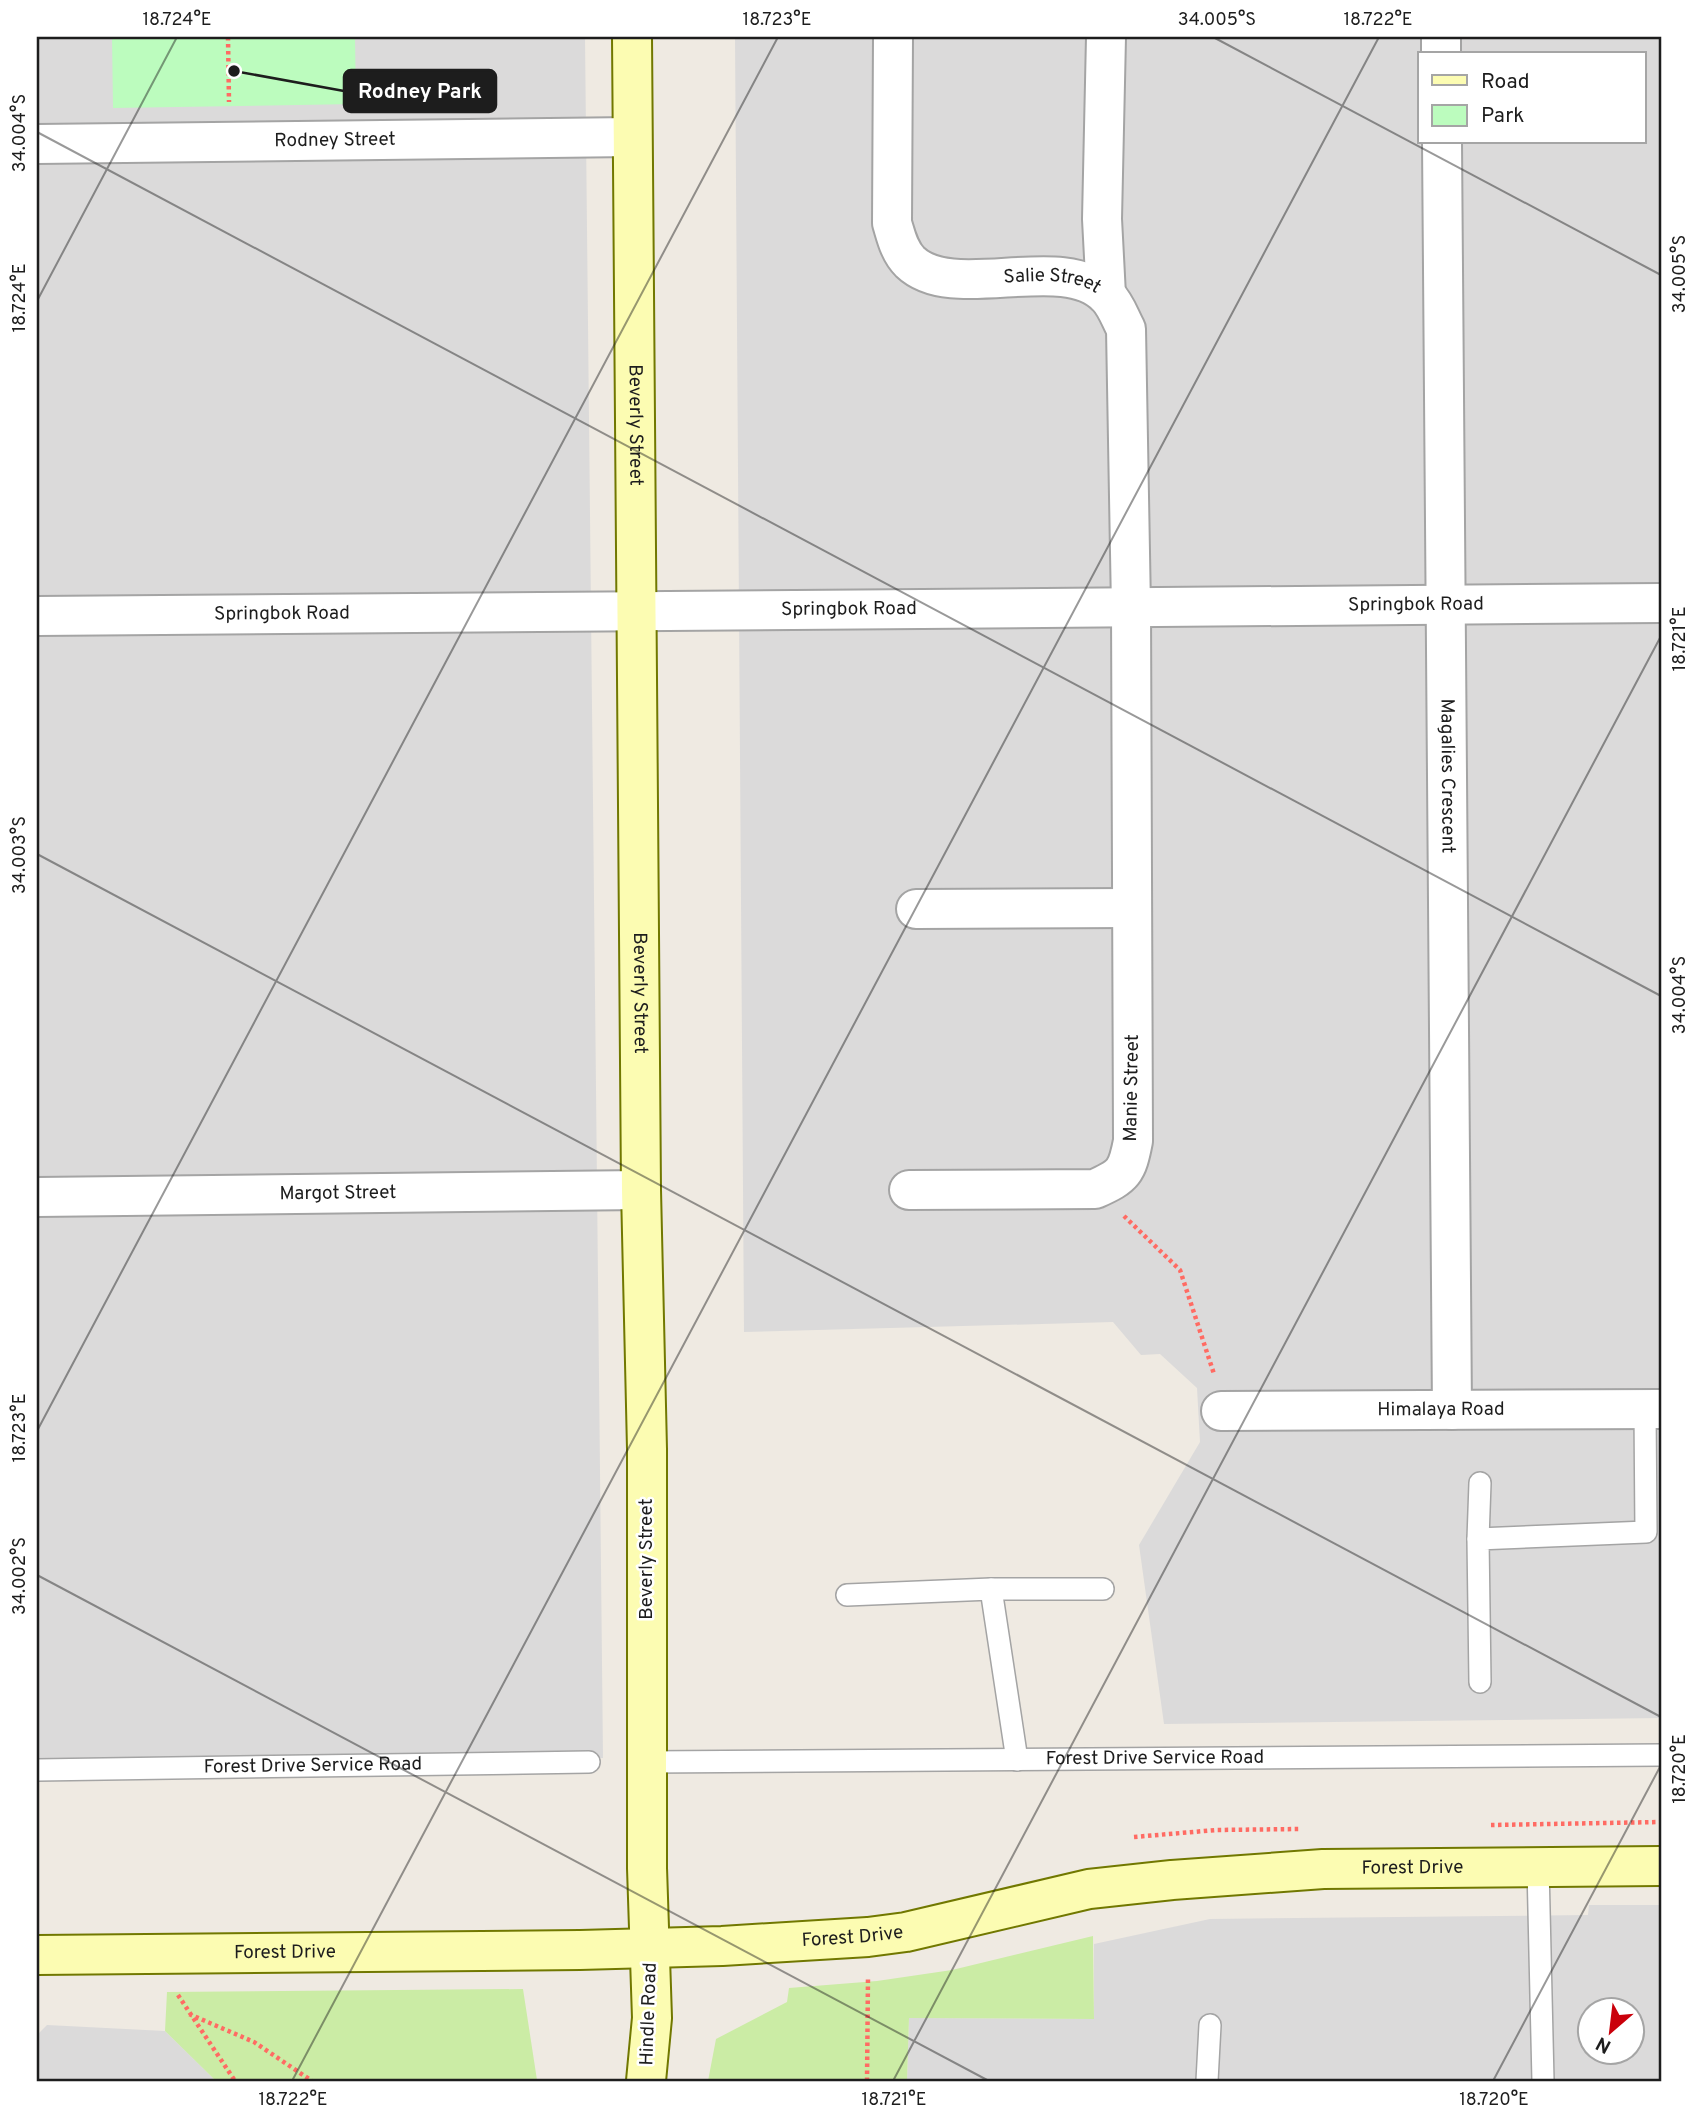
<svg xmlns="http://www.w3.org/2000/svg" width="1698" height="2118" viewBox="0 0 1698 2118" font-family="Overpass,sans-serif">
<rect width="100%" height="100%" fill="#efeae2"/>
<path fill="#dbdada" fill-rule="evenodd" d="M37 37H585L603 1758 37 1766Z
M735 37H1661V1718L1164 1724 1139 1545 1200 1442 1197 1388 1160 1354 1141 1355 1113 1322 744 1332ZM1420 54H1644V142H1420Z
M1589 1905H1661V2081H907L909 2018 1094 2019V1944L1210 1919 1588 1915ZM1590 2010H1632V2052H1590Z
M47 2025 165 2031 216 2081H37V2035Z"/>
<path fill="#cbeca5" d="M1093 1936 1094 2019 909 2018 907 2081H708L716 2039 787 2002 789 1988 877 1981 952 1970Z
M523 1989 537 2080 609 2081H216L165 2031 167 1992Z"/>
<path fill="#bcfcbe" d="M112 37H355L356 104 113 108Z"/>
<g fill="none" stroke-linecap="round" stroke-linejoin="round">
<g stroke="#a4a4a4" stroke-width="24">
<g id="lane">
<path d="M1478 1539 1480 1483"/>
<path d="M991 1589H1103"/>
<path d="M847 1595 991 1589 1017 1760"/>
<path d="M1480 1682 1478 1539 1646 1532 1645 1409"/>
<path id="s1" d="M647 1762 1661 1755"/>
<path id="s2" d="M37 1770 589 1762"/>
<path d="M1538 1867 1543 2081"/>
<path d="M1207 2081 1210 2025"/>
</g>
</g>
<g stroke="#a4a4a4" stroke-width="42">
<g id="street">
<path id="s3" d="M893 37 892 223C896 236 899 251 910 262 954 304 1063 250 1107 296 1116 305 1120 318 1126 329L1131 608 1133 1141C1127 1172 1124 1176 1095 1189L909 1190"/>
<path d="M1106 37 1102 219 1106 295"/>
<path d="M1441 37V54"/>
<path id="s4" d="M1442 142 1452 1410"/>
<path id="s5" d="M37 144 632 137"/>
<path id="s6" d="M37 616 1661 603"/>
<path d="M916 909 1132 908"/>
<path id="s7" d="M37 1197 641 1190"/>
<path id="s8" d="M1221 1411 1661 1409"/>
</g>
</g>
<g stroke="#717800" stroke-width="42">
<g id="secondary">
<path id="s9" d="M632 37 641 1190 647 1449V1868L652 2018 646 2081"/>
<path id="s10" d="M37 1955 580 1950 722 1946 868 1937 906 1932 1089 1889 1172 1880 1323 1869 1661 1866"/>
</g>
</g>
<path stroke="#ff6b63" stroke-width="4.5" stroke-dasharray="3.5 3.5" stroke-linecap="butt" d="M228 37 229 102
M1124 1216 1180 1270 1214 1374
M1491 1825 1661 1822
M1134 1837 1216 1830 1300 1829
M178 1995 235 2081
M189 2014 254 2042 312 2081
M867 2081 868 1977"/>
<use href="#lane" stroke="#fff" stroke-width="21"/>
<use href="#street" stroke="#fff" stroke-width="38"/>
<use href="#secondary" stroke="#fcfcb2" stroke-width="38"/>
</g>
<path fill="none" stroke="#1d1d1d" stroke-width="2" stroke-opacity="0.45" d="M1213 37 1661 275M37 132 1661 996M37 301 177 37M37 854 1661 1717M37 1431 778 37M37 1575 989 2081M292 2081 1379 37M893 2081 1661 636M1493 2081 1661 1765"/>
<g text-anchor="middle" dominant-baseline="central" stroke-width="5" stroke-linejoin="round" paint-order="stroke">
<g font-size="19" fill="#1d1d1d" stroke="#fff">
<text stroke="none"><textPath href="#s5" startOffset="298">Rodney Street</textPath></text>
<text stroke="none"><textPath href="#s3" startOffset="376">Salie Street</textPath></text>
<text stroke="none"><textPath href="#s9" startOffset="388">Beverly Street</textPath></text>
<text stroke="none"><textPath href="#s6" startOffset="1379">Springbok Road</textPath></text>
<text stroke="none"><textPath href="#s6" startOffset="812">Springbok Road</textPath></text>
<text stroke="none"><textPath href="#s6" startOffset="245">Springbok Road</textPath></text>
<text stroke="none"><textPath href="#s4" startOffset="634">Magalies Crescent</textPath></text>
<text stroke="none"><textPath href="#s9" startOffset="956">Beverly Street</textPath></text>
<text transform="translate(1132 1088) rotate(-89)">Manie Street</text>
<text stroke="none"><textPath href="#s7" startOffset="301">Margot Street</textPath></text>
<text stroke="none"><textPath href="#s8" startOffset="220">Himalaya Road</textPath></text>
<text transform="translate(647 1559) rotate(-90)">Beverly Street</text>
<text stroke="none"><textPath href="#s1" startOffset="508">Forest Drive Service Road</textPath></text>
<text stroke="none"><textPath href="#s2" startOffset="276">Forest Drive Service Road</textPath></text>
<text stroke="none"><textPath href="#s10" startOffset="1382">Forest Drive</textPath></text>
<text stroke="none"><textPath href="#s10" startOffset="816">Forest Drive</textPath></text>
<text stroke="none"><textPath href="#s10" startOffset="248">Forest Drive</textPath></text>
<text transform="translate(649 2014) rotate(-88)">Hindle Road</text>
</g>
</g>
<path fill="none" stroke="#1d1d1d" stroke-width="2.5" d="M234 71L344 91"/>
<circle fill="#1d1d1d" stroke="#fff" stroke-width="2.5" cx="234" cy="71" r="7"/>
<rect fill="#1d1d1d" stroke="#1d1d1d" stroke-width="2.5" x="344" y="70" width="152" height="42" rx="7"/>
<g font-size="21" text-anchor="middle" font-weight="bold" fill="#fff">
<text x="420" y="98">Rodney Park</text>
</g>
<rect width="1698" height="2118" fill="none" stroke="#ffffff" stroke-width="77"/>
<rect x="1418" y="52" width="228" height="91" fill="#ffffff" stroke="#a5a5a5" stroke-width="2"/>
<rect x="1432" y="75" width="35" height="10" fill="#fcfcb2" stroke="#a5a5a5" stroke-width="2"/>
<text x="1481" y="88" font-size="21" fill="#1d1d1d">Road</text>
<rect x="1432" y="105" width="35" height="21" fill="#bcfcbe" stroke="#a5a5a5" stroke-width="2"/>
<text x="1481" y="122" font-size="21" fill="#1d1d1d">Park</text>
<g transform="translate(1611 2031) rotate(208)"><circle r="33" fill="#ffffff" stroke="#a5a5a5" stroke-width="2"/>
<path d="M0-5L12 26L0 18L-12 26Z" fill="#ca000b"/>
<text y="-10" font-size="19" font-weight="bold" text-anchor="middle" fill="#1d1d1d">N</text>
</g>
<rect x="38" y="38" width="1622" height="2042" fill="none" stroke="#1d1d1d" stroke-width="2.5"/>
<g font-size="18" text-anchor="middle" fill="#1d1d1d">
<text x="177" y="25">18.724°E</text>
<text x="777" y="25">18.723°E</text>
<text x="1217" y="25">34.005°S</text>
<text x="1378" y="25">18.722°E</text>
<text transform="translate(19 133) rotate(-90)" y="6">34.004°S</text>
<text transform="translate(1679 274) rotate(-90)" y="6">34.005°S</text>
<text transform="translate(19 298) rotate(-90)" y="6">18.724°E</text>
<text transform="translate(1679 639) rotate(-90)" y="6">18.721°E</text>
<text transform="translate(19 855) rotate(-90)" y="6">34.003°S</text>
<text transform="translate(1679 995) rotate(-90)" y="6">34.004°S</text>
<text transform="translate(19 1428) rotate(-90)" y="6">18.723°E</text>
<text transform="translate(19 1576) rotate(-90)" y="6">34.002°S</text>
<text transform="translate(1679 1769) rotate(-90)" y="6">18.720°E</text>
<text x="293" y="2105">18.722°E</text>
<text x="894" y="2105">18.721°E</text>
<text x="1494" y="2105">18.720°E</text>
</g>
</svg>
